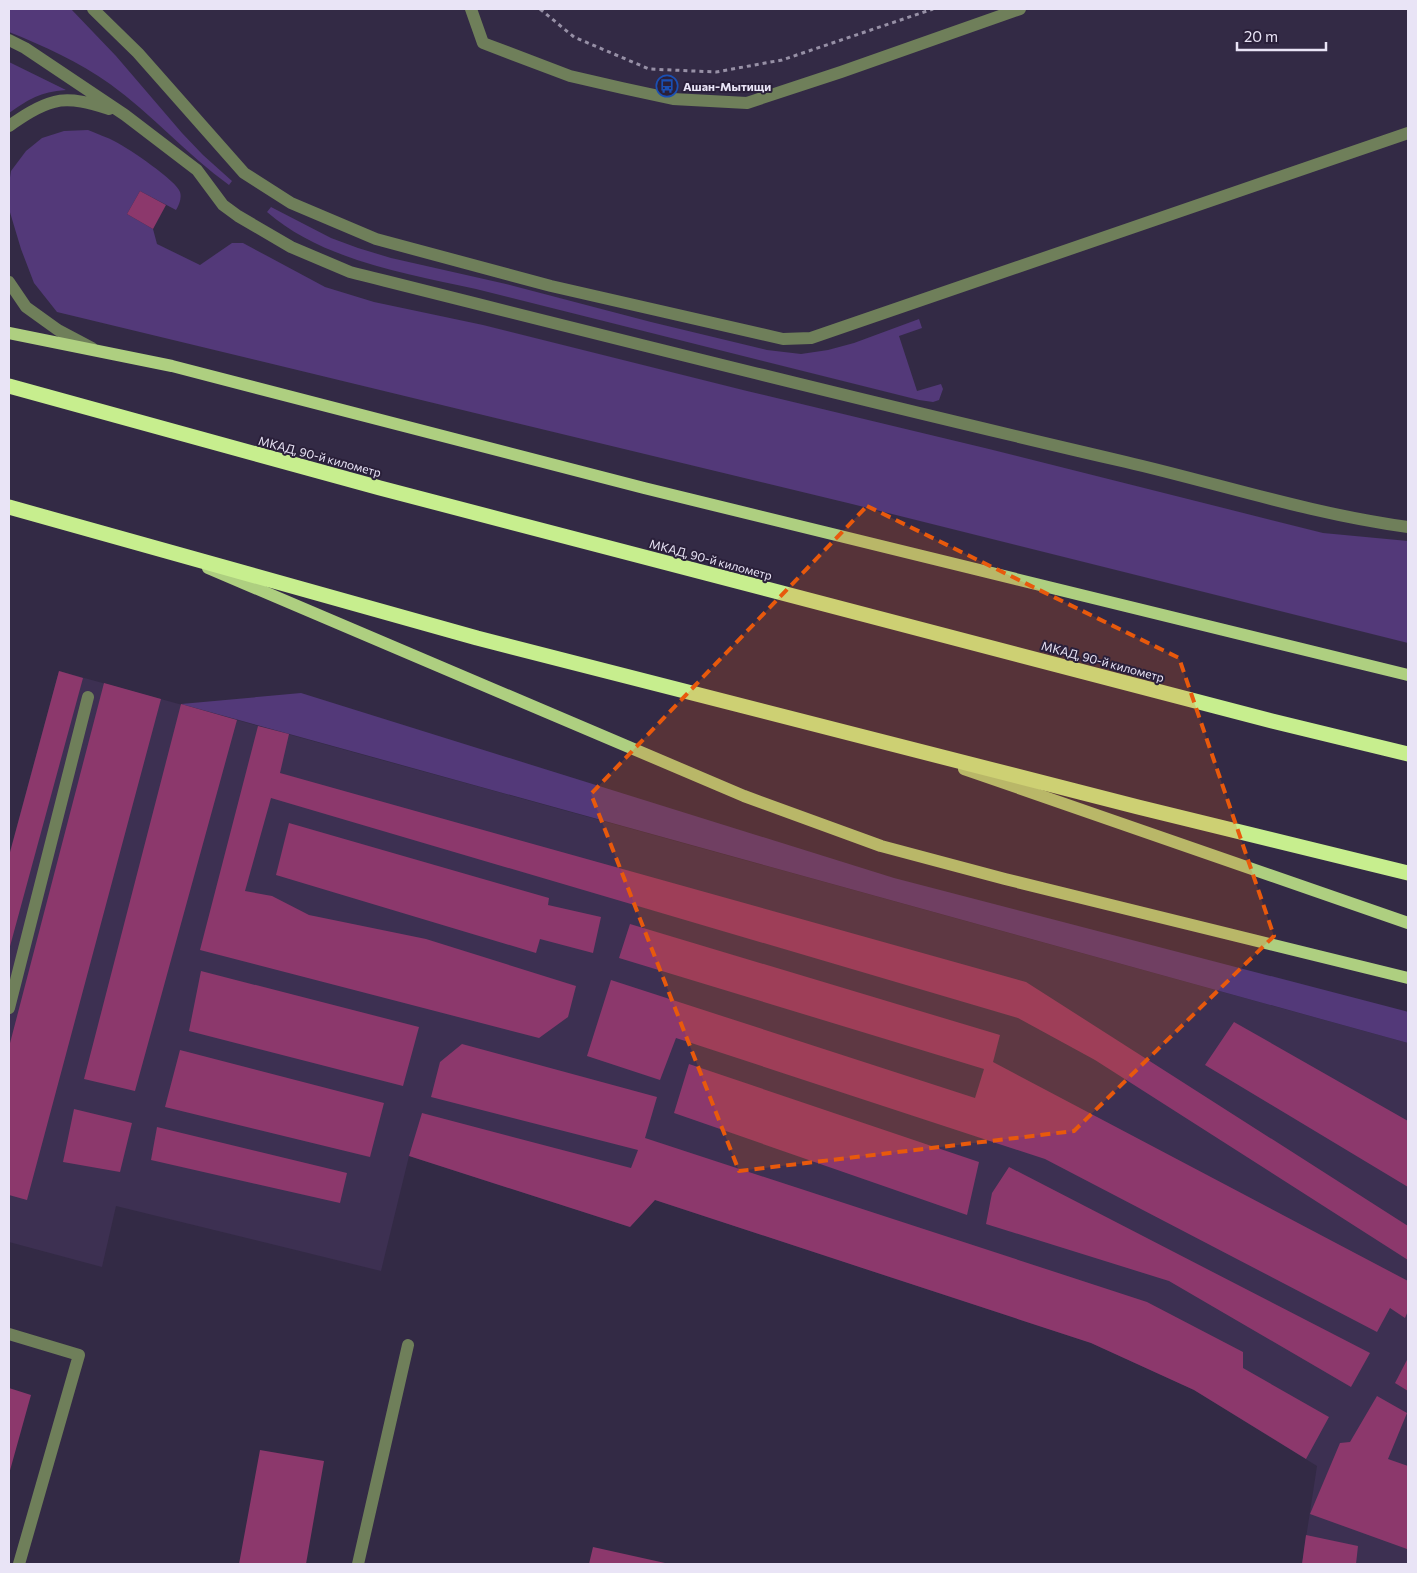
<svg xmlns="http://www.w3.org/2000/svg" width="1417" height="1573" viewBox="0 0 1417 1573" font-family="Commissioner,sans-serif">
<rect width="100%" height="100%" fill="#332a45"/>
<path fill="#3d3052" d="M59 671 1408 1043V1564H1302L1317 1466 1194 1390 1091 1343 655 1200 630 1227 409 1156 381 1271 116 1206 102 1267 9 1242V855Z"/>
<path fill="#533979" d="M9 9H71L116 56 182 133 203 155 232 181 229 185C187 155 152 114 110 84 79 62 44 46 9 32Z
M9 62 66 90C39 92 30 99 9 113Z
M88 130C97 134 107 137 116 142 128 148 177 181 180 192 182 198 179 205 176 210L140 191 127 214 153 229 157 244 200 265 232 243H243L325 287 374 302 483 325 747 391 989 449 1323 533 1408 541V643L852 504 57 312 34 283 21 249 9 209V184L11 171 26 151 42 138 64 131Z
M271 207 331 238 358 248 391 258 506 284 651 322 767 350 801 354 828 350 854 343 919 319 922 328 899 336 917 391 941 384 943 389 939 400 933 402 919 400 476 289C407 274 322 260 267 212Z
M301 693 894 878 1405 1011 1408 1012V1043L181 704Z"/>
<path fill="#8c386c" d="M140 191 166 205 153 229 127 214Z
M59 671 83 678 9 950V856Z
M104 683 161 699 27 1200 9 1195V1047Z
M181 704 237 720 135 1091 84 1079Z
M258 726 289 734 280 773 1026 982 1408 1226V1260L1095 1060 1018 1018 271 798 245 891 272 896 309 915 426 939 576 986 568 1017 539 1038 200 950Z
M289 823 549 898 548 905 601 917 593 953 540 939 536 953 276 875Z
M630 924 1000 1035 993 1062 1408 1281V1311L1405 1318 1390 1308 1377 1332 1045 1159 676 1038 660 1080 587 1056 611 980 975 1098 984 1069 619 958Z
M201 971 419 1027 403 1086 189 1031Z
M1234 1022 1408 1121V1187L1205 1065Z
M462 1044 657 1097 645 1138 1147 1302 1243 1352V1368L1329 1417 1306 1459 1194 1390 1091 1343 655 1200 630 1227 409 1156 422 1113 631 1168 638 1150 431 1097 440 1062Z
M180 1050 384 1103 370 1157 165 1107Z
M689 1064 979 1162 967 1215 674 1113Z
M74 1109 132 1123 120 1172 63 1162Z
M157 1127 347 1173 340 1203 151 1160Z
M1009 1167 1370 1353 1351 1387 1169 1281 986 1224 992 1193Z
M1408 1358V1391L1395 1383Z
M9 1388 31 1395 9 1474Z
M1377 1396 1407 1413 1388 1459 1408 1466V1544L1407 1549 1310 1514 1340 1443 1350 1442Z
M260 1450 324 1461 306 1564H239Z
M1306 1535 1358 1546 1356 1564H1302Z
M593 1547 665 1563V1564H589Z"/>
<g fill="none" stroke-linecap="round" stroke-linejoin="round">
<path stroke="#9790a6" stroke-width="3" stroke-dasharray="4 4" stroke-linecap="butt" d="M540 9 574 37 649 69 716 72 782 60 933 9"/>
<path stroke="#6f7f5a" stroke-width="12" d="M93 9 138 53 244 173 291 203 376 239 551 286 783 339 811 338 1408 133
M471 9 483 43 570 76 622 88 673 99 747 103 841 72 1020 9
M9 40 25 48 125 115 197 170 223 205 238 216 291 247 350 272C609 337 867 402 1126 462 1220 484 1312 514 1408 527
M9 126C22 117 38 106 54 102 71 97 93 104 109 109
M9 282 26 307 58 330 92 348
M9 1008 88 697
M9 1334 79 1355 19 1564
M358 1564 408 1345"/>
<path stroke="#aecf80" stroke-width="12" d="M9 333 172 366 644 488 1408 675
M208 568 744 796 881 846 1005 879 1408 978
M964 769 1408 923"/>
<path stroke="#c7ee8e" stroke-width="15" d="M9 386 380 488 1272 721 1408 754
M9 507 477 638 1138 807 1408 873"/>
</g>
<path fill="#e8590c" fill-opacity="0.2" stroke="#e8590c" stroke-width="4" stroke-dasharray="10 6" stroke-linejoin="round" d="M867 506 1179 658 1274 936 1074 1131 739 1171 591 794Z"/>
<defs>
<g id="bus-ring" transform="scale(1.125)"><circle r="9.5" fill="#2a203a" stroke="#1a4fb4" stroke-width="1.5"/><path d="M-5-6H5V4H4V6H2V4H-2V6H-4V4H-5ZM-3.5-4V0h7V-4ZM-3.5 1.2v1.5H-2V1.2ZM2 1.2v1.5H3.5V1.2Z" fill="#1a4fb4"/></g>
</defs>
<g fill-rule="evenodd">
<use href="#bus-ring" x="667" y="86"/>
</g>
<g text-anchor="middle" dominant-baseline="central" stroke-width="4" stroke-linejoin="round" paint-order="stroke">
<g font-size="12" font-weight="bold" fill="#e9e4f6" stroke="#2a203a" text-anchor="start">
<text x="683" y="86">Ашан-Мытищи</text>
</g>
<g font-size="12" fill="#e9e4f6" stroke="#2a203a">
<text transform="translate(320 456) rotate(15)">МКАД, 90-й километр</text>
<text transform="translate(711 559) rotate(15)">МКАД, 90-й километр</text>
<text transform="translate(1103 661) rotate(15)">МКАД, 90-й километр</text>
</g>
</g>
<rect width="1417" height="1573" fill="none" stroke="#e9e4f6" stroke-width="20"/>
<path d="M1237 42v8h89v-8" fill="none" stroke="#e9e4f6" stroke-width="2.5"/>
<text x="1244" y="42" font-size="15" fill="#e9e4f6" stroke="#2a203a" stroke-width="4" paint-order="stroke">20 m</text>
</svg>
